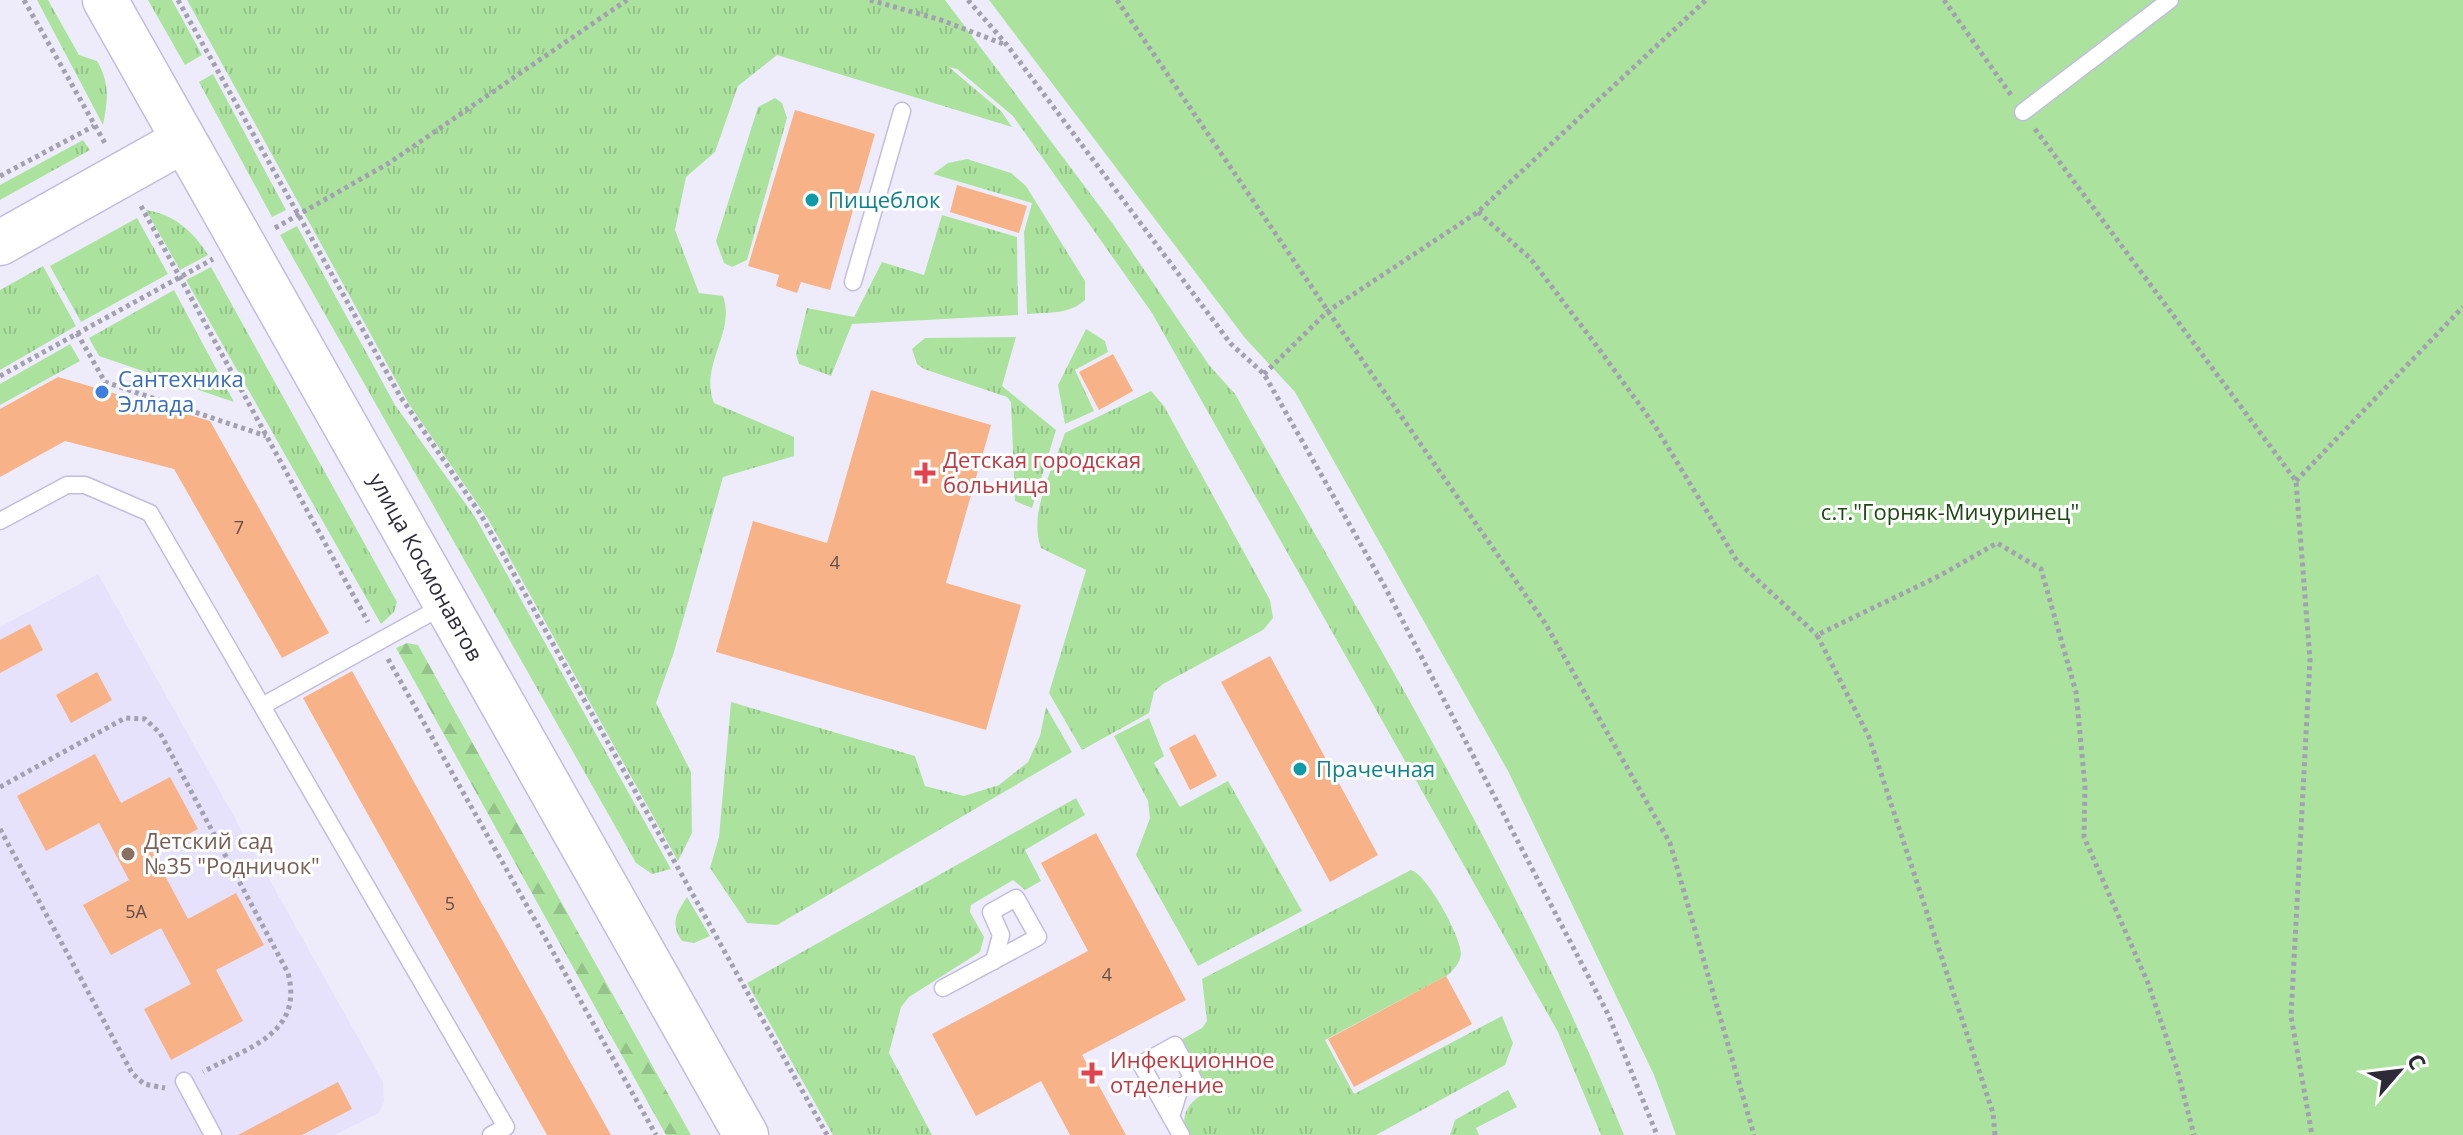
<svg xmlns="http://www.w3.org/2000/svg" width="2463" height="1135" font-family="'Open Sans',sans-serif">
	<defs>
		<pattern id="grass-tufts" width="24" height="20" patternUnits="userSpaceOnUse" patternTransform="scale(2)"><rect width="24" height="20" fill="#abe39e"/><path d="M3 7l-1-3M5 7V3M7 7l1-3M15 17l-1-3M17 17v-4M19 17l1-3" fill="none" stroke="#93c389"/></pattern>
		<pattern id="forest-firs" width="22" height="20" patternUnits="userSpaceOnUse" patternTransform="scale(2)"><rect width="22" height="20" fill="#abe39e"/><path d="M5 1l3.5 6h-7zM16 11l3.5 6h-7z" fill="#93c389"/></pattern>
	</defs>
	<rect width="100%" height="100%" fill="#eeecfb"/>
	<path fill="#e6e2fc" d="M98 574 383 1082 384 1101 379 1113 335 1135H0V627Z"/>
	<path fill="url(#grass-tufts)" d="M37 0H48L79 55 97 61C110 83 108 101 103 125Z
		M148 0H172L202 55 185 65Z
		M187 0H945L1113 224 1209 365 1235 394C1372 636 1518 876 1624 1135H1601L1558 1032 1152 313 1013 116 957 69 949 67 1001 111 1012 127 777 55 738 86 715 152 686 177 675 230 699 293 723 296C736 333 699 365 714 403L794 437V456L723 477 674 652 656 703 691 772 692 833 678 861 488 519 409 404Z
		M213 74 286 210 272 217 199 82Z
		M775 98 782 103 787 118 747 260 732 267 724 263 716 241 758 107Z
		M83 140 90 150 0 200V185Z
		M967 159 1011 173 1026 186 1085 281V300C1069 315 1048 312 1027 314L1024 232 1032 203 933 174 948 163Z
		M146 210C174 214 194 232 208 255L180 270Z
		M942 215 1017 237 1018 315 852 324 831 376 799 364 796 354 807 308 854 317 882 262 924 275Z
		M137 218 168 274 81 322 50 266Z
		M297 226 395 405 475 517 671 869 652 874 636 863 280 235Z
		M43 266 76 326 0 370V290Z
		M211 267 397 602 394 612 381 624 186 280Z
		M174 290 234 402 99 356 89 338Z
		M1086 329 1105 341 1108 352 1075 370 1094 411 1065 424 1058 385Z
		M1016 337 1002 386 1056 430 1032 508 1015 501 1011 402 1007 397 924 369 917 364 912 349 925 338Z
		M70 344 80 361 0 405V384Z
		M1151 391 1164 406 1270 600 1273 618 1263 630 1163 684 1154 692 1149 713 1082 750 1049 693 1086 570 1041 548C1028 513 1053 468 1065 433Z
		M731 702 915 756 925 786 964 796 999 785 1028 762 1040 736 1046 707 1072 752 777 925 747 923 710 868 719 837Z
		M1149 718 1164 756 1154 763 1180 807 1228 781 1302 911 1198 966 1136 855 1150 818 1148 801 1114 736Z
		M1076 798 1085 815 1025 850 1041 881 1025 890 1013 880 971 905 970 912 984 937 980 952 909 997 901 1007 889 1053 932 1135H833L747 983Z
		M1411 870C1426 873 1462 938 1461 954 1460 963 1454 969 1448 975L1325 1040 1354 1094 1502 1016 1513 1043 1505 1065 1376 1135H1186C1180 1112 1189 1101 1210 1090L1181 1040 1202 1028 1207 1021 1202 979Z
		M687 897 710 936 694 943 682 941C670 923 676 914 687 897Z
		M1508 1090 1517 1107 1476 1128 1479 1135H1450L1455 1120Z"/>
	<path fill="url(#forest-firs)" d="M407 643 418 645 691 1135H666L396 648Z"/>
	<path fill="#abe39e" d="M989 0H2463V1135H1676L1654 1075 1508 771 1295 392 1245 338Z"/>
	<path fill="#f8b287" d="M795 110 875 134 830 290 801 282 797 293 776 286 779 275 748 266Z
		M957 185 1027 206 1019 233 950 212Z
		M1113 354 1133 391 1099 410 1079 372Z
		M58 377 210 421 329 633 282 658 174 469 65 441 0 477V409Z
		M871 390 991 425 946 583 1021 605 986 730 716 652 753 521 827 543Z
		M30 624 43 650 0 673V640Z
		M1270 656 1378 855 1330 882 1221 682Z
		M352 671 611 1135H547L323 734 303 698Z
		M97 672 112 700 71 723 56 695Z
		M1195 734 1217 776 1190 790 1169 748Z
		M95 754 121 803 170 777 198 829 153 853 188 919 236 893 264 945 216 970 243 1021 171 1060 144 1009 191 984 161 928 111 955 83 905 129 880 99 823 46 851 17 796Z
		M1096 833 1186 1000 1082 1055 1126 1135H1070L1041 1081 976 1116 932 1034 1088 951 1041 863Z
		M1446 976 1472 1024 1354 1087 1328 1039Z
		M338 1082 352 1109 302 1135H238Z"/>
	<g fill="none" stroke-linecap="round" stroke-linejoin="round">
		<g stroke="#c2bcdf" stroke-width="19">
			<path id="service" d="M2023 112 2170 0
				M853 282 902 111
				M0 521 67 485H85L150 513 506 1127 491 1135
				M262 706 445 605
				M943 988 1038 937 1016 898 991 912 1001 935 994 961
				M184 1081 213 1135
				M1171 1117 1180 1088 1193 1079 1175 1045 1141 1064 1181 1135"/>
		</g>
		<g stroke="#c2bcdf" stroke-width="47">
			<path id="secondary" d="M105 0 746 1135
				M0 243 184 140"/>
		</g>
		<path stroke="#a3a1b0" stroke-width="5" stroke-dasharray="4 4" stroke-linecap="butt" d="M24 0 106 145
			M178 0 400 396 481 515 827 1135
			M870 0 941 20 1006 45
			M968 0 1007 45 1231 344 1264 374 1385 587 1608 1014 1657 1135
			M1117 0 1328 311 1545 623 1670 843 1754 1135
			M1944 0 2011 95
			M2035 129 2296 481 2310 660 2291 1016 2312 1135
			M0 176 94 126
			M141 206 368 622
			M1478 212 1530 258 1596 345 1655 426 1737 561 1817 635
			M275 228 389 163 627 0
			M77 333 105 382 266 436
			M1264 374 1328 311 1478 212 1706 0
			M0 376 213 259
			M2296 481 2463 307
			M388 659 656 1135
			M0 787 125 718 145 719 160 733 288 973C304 1034 248 1047 203 1072
			M0 829 132 1073 144 1084 165 1088
			M1995 1135 1993 1113 1869 737 1817 635 1939 576 1997 543 2041 569 2076 692 2085 786 2084 837 2148 983 2177 1069 2194 1135"/>
		<use href="#service" stroke="#fff" stroke-width="16"/>
		<use href="#secondary" stroke="#fff" stroke-width="44"/>
	</g>
	<g fill="#0f9aa8" stroke="#fff" stroke-width="3">
		<circle cx="812" cy="200" r="8"/>
		<circle cx="1300" cy="769" r="8"/>
	</g>
	<circle fill="#3f7fe0" stroke="#fff" stroke-width="3" cx="102" cy="392" r="8"/>
	<g fill="#e0444e" stroke="#fff" stroke-width="3">
		<path d="M921 461h8v8h8v8h-8v8h-8v-8h-8v-8h8z"/>
		<path d="M1088 1061h8v8h8v8h-8v8h-8v-8h-8v-8h8z"/>
	</g>
	<circle fill="#8d6e63" stroke="#fff" stroke-width="3" cx="128" cy="854" r="8"/>
	<g text-anchor="middle" stroke-width="6" stroke-linejoin="round" paint-order="stroke">
		<g font-size="18" fill="#604d4c">
			<text x="239" y="534">7</text>
			<text x="835" y="569">4</text>
			<text x="450" y="910">5</text>
			<text x="136" y="918">5А</text>
			<text x="1107" y="981">4</text>
		</g>
		<g font-size="22" fill="#0d838f" stroke="#fff" text-anchor="start">
			<text x="828" y="208">Пищеблок</text>
			<text x="1316" y="777">Прачечная</text>
		</g>
		<g font-size="22" fill="#366cbe" stroke="#fff" text-anchor="start">
			<text x="118" y="387">Сантехника<tspan x="118" dy="25">Эллада</tspan></text>
		</g>
		<g font-size="22" fill="#be3a42" stroke="#fff" text-anchor="start">
			<text x="943" y="468">Детская городская<tspan x="943" dy="25">больница</tspan></text>
			<text x="1110" y="1068">Инфекционное<tspan x="1110" dy="25">отделение</tspan></text>
		</g>
		<g font-size="22" fill="#1e4813" stroke="#fff">
			<text x="1950" y="520">с.т."Горняк-Мичуринец"</text>
		</g>
		<g font-size="22" fill="#2d2b38" stroke="#fff">
			<text transform="translate(426 567) rotate(61)" y="8">улица Космонавтов</text>
		</g>
		<g font-size="22" fill="#785e54" stroke="#fff" text-anchor="start">
			<text x="144" y="849">Детский сад<tspan x="144" dy="25">№35 "Родничок"</tspan></text>
		</g>
	</g>
	<g transform="translate(2399 1071) rotate(62)" stroke="#ffffff" stroke-width="6" paint-order="stroke">
	<path d="M0-6L14 30L0 20L-14 30Z" fill="#2d2b38"/>
	<text y="-12" font-size="22" font-weight="bold" text-anchor="middle" fill="#2d2b38">С</text>
	</g>
</svg>
